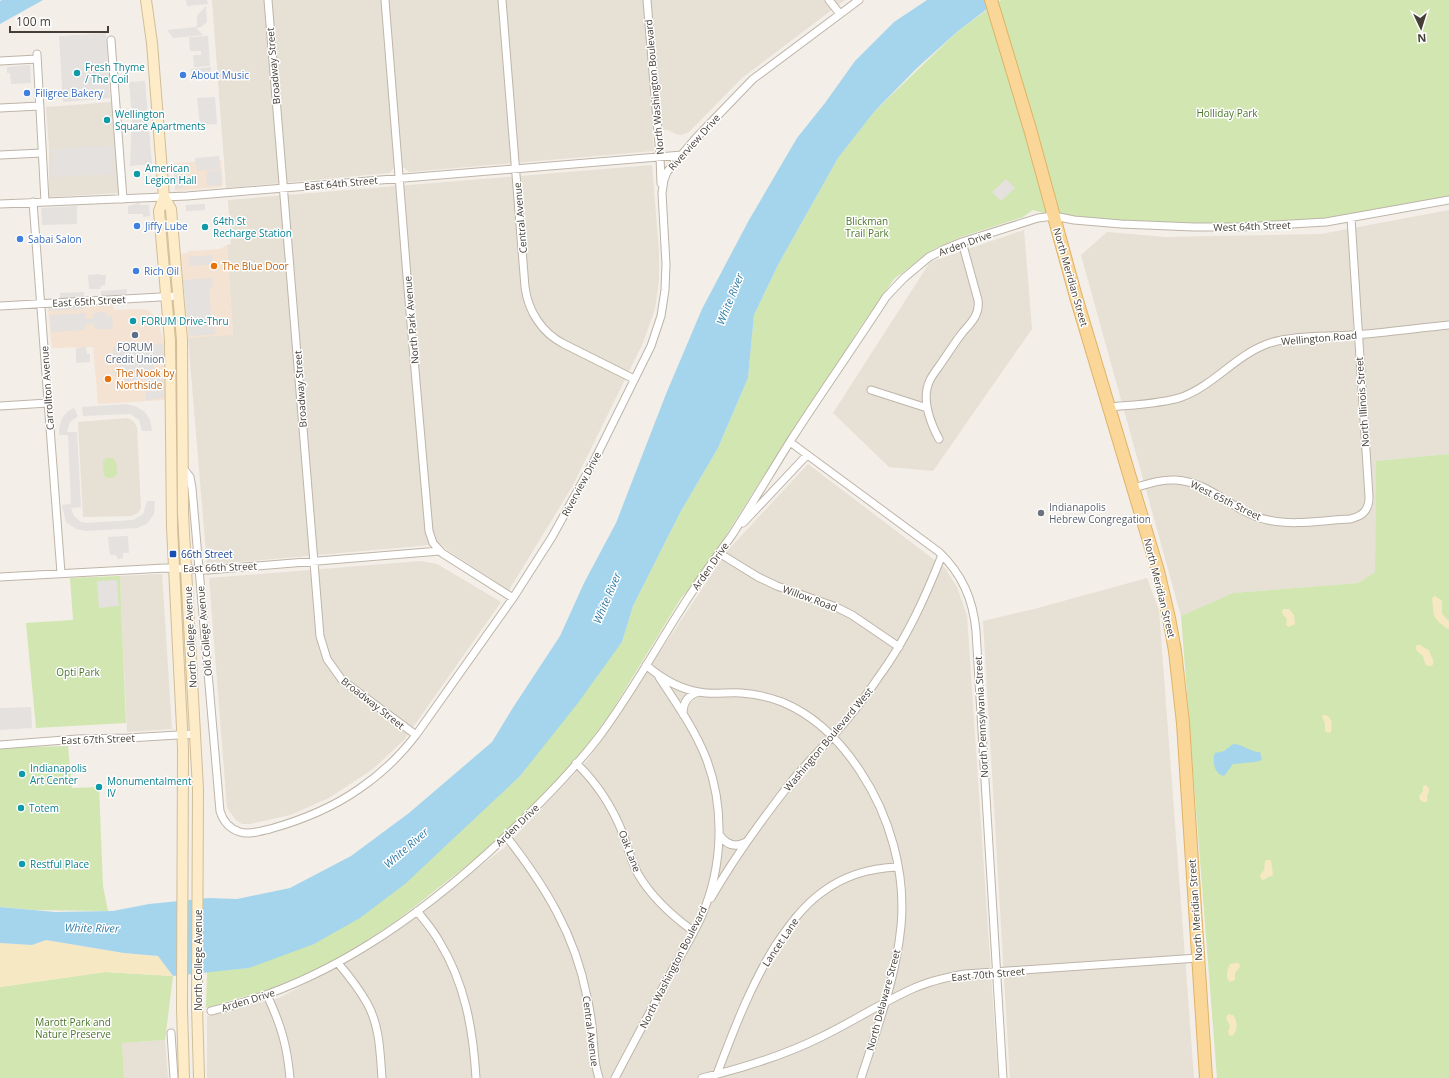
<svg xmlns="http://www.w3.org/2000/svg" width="1449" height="1078" font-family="'Open Sans',sans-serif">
	<rect width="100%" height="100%" fill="#f3eee7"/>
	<path fill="#e6e0d5" d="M212 0H845L742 78 689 132 681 135 676 134 668 130 652 129 654 151 409 172 403 167 394 168 389 173 226 188Z
		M113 102 119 193 49 197V148L46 107Z
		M652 165 659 252V280L655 309 643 343 572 487 509 590 447 550 441 544 207 565 188 338 233 334 227 245 231 244 228 200Z
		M1449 210V454L1376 461 1375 572 1358 583 1233 593 1181 616 1081 255 1107 232 1165 237 1321 234Z
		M1024 230 1032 329 933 471 889 467 833 413 930 262Z
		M127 418 133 421 137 427 141 508 138 513 131 516 83 517 78 422Z
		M808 464 945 568 957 587 967 616 998 1078H207V1016L279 998 373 947 504 848 587 761 728 550Z
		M421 561 437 564 501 602 404 740 373 769 329 798 290 815 250 824H242L236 820 227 808 209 578Z
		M162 574 172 729 127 732 120 576Z
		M1147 578 1159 610 1194 1078H1010L983 621 1038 608Z
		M165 1040 168 1078H124L122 1043Z"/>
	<path fill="#f4e3d2" d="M221 160 223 184 221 187 175 191 174 163Z
		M227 245 233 335 188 338 181 254 188 253 189 251 220 249Z
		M113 305 114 310 138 309 147 310 152 314 157 321 164 342 165 399 163 400 98 404 93 347 52 348 48 310 49 307Z"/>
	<path fill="#d1e6b0" d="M1001 0H1449V200L1351 218 1241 227 1121 224 1054 216 1033 210 1023 217 961 237 932 250 894 279 857 332 837 366 793 430 714 554 691 587 681 598 610 714 582 752 550 789 488 849 396 921 348 953 317 969 273 988 206 1008 207 972 249 968 476 816 520 776 622 642 633 606 681 511 718 448 748 378 754 315 778 265 838 158 874 112 958 31Z
		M1449 454V1078H1217L1181 616 1233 593 1358 583 1375 572 1376 461Z
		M106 458H112L116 461 117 474 113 478H107L104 475 103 462Z
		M120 576 126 723 36 728 26 623 73 620 70 578Z
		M68 746 72 788 99 787 103 886 108 911 34 910 0 907V748Z
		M105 972 173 976 165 1040 122 1043 124 1078H0V987Z"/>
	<path fill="#f6e8c3" d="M1435 596 1442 601V614L1449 621V629C1445 628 1444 626 1441 624 1431 616 1434 610 1432 599L1433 597Z
		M1283 609H1289L1294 615 1295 624 1289 627 1286 625 1287 619 1283 615 1282 611Z
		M1417 645H1421L1424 648 1429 650C1430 654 1432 657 1433 660 1435 667 1429 668 1425 664L1423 656 1418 652 1415 648Z
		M1324 715C1333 716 1332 725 1331 732L1328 733 1325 731V724L1322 716Z
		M1426 785C1431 790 1429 791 1427 796 1427 798 1428 800 1427 802H1423L1420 800 1419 796 1423 791V786Z
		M1266 860H1271L1273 874 1272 876 1268 877 1264 880 1261 879 1260 875 1264 870 1265 861Z
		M46 940 124 953 158 956 173 976 105 972 0 987V943L32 945Z
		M1236 963H1239L1240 967 1235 973V980L1230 982C1225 978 1227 970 1230 964Z
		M1228 1014 1233 1015C1238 1020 1238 1032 1232 1036L1229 1035 1228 1032 1230 1026 1226 1018Z"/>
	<path fill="#e4e1de" d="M186 0H207L208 4 187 6Z
		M206 6 207 22 201 27 196 28 203 35 173 38 167 30 196 27 197 25V16Z
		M106 33 110 98 63 102 59 36Z
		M208 36 210 66 194 67 193 55H201V51H190L189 37Z
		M30 65 31 83 11 84 10 73H7V67Z
		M211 67V78L192 80 191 69Z
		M145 81 152 164 130 166 132 118 129 82Z
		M215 97 217 124 200 125 197 98Z
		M112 145 115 152 112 165 115 174 53 177 49 169 55 157 49 150Z
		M219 156 220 169 197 171 195 158Z
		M221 170 222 185 207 186 206 175H208L207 171Z
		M182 174 183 188 175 189 174 175Z
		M1006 179 1015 188 1001 201 992 192Z
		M139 203 140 205H149L150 216 143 217V214H128V206Z
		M205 204V210L186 211V205Z
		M77 206V224L42 225 41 208Z
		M212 255 213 264 190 266 189 257Z
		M100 274 101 275H106L105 285 101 286 100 289H89L88 275Z
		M212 278 213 287H209L212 326H214L216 334 189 336 183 280Z
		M127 289V294L101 296V291Z
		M84 292V298L60 299V293Z
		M81 305 85 309 50 311 46 307Z
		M105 312 106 316 112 315 113 329H95L94 324 85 325V330L51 332 50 315 86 313V319L93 318V313Z
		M139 344V349L141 350 148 349 149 345 163 344 164 363H154V370L142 371 143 380 125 381V376H115L114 369 119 368V363H114L113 347 125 346 126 351V345Z
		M86 347 87 354H90V362L76 363V348Z
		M158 375 159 376H164V398L146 400 145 376Z
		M125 404 135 406 145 412 150 420 152 431H142L139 420 130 414 83 416 82 407Z
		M74 408 78 416 70 422 67 432H77L81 507 71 508 74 516 81 522 87 523 133 520 143 514 147 501H155L154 514 147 524 137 528 86 531 76 529 66 522 62 505 71 504 68 435H59V429L62 418 68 411Z
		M128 536 129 553H123V558L118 559 116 555H110L108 537Z
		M117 580 119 606 99 608 97 581Z
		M31 707 32 728 0 730V708Z"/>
	<path fill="#a5d5ed" d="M2 0H43L0 24V1Z
		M927 0H999L958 31 917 68 874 112 838 158 778 265 754 315 748 378 718 448 681 511 633 606 622 642 578 703 520 776 405 884 360 918 314 944 249 968 173 976 158 956 124 953 46 940 32 945 0 943V907L55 912 113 911 149 904 209 898 237 899 290 888 351 856 409 813 492 742 514 706 560 636 584 583 616 523 666 394 702 309 749 220 797 138 825 103 855 61 894 22Z
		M1233 744C1243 744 1250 752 1260 752L1262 760 1255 762 1233 764 1224 776C1214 774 1212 761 1215 753L1224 751Z"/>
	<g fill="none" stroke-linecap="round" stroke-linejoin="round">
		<g stroke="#beb5a9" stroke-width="9">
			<path id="street" d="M268 0 320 636 327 659 342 680 416 735
				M385 0 408 289 429 531 433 543 442 553 513 598
				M502 0 525 287C528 311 542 333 564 344L634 379
				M647 0 660 156 661 183
				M829 0 840 14
				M111 40 123 199
				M37 54 45 202
				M0 61 37 59
				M0 108 40 106
				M0 155 42 153
				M33 202 61 573
				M0 204 187 196 682 155
				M0 306 178 296
				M871 390 927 408
				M0 406 48 403
				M1110 407C1131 405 1162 404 1182 397 1214 385 1235 356 1267 344 1292 335 1326 337 1352 335 1384 333 1417 328 1449 325
				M939 439C930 422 921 398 930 380 933 374 938 368 942 362 949 352 955 342 963 332 972 322 980 314 978 300L962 242
				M790 442 939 552C962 574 973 599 976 631L1003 1078
				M183 468 190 477 192 488 220 811C223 821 230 829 240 832 249 835 261 831 270 829 302 820 332 808 359 789 381 774 400 756 416 735L513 598 552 537 595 459 651 346 661 316 665 290 666 264 662 193 664 180 667 172 696 138 753 79 859 0
				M1134 488C1148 484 1161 479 1176 480 1211 482 1234 513 1268 520 1294 526 1324 520 1350 519 1363 516 1369 510 1369 497L1351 218
				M743 523 807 455
				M719 553 758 577 777 586 836 607 852 615 899 647
				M0 577 165 568 208 570 440 551
				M646 665C661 678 679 689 699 692 713 695 727 692 741 693 755 694 769 697 782 702 816 716 841 742 860 771 890 816 906 873 901 926 896 978 877 1029 861 1078
				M683 714C683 703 687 695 699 692
				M0 745 77 739 128 738 195 734
				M576 763C598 784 612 806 623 834 628 848 631 861 638 874 652 898 671 915 693 931
				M719 834C726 845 735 848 746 842
				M506 836C545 886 575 934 587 997 590 1010 592 1023 593 1036 594 1050 594 1064 599 1078
				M711 898C735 856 763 818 792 781 804 766 818 752 831 738 848 719 864 699 878 678 906 640 925 598 942 555
				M417 911C425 921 433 930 439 941 465 983 473 1029 476 1078
				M338 963C349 976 359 989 367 1003 380 1026 380 1053 382 1078
				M267 995C281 1025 287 1045 290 1078
				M211 1011C325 985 420 917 504 838 537 807 570 774 598 738 633 692 661 638 694 589 706 571 719 553 732 535 752 504 771 472 791 440 822 392 855 345 886 297L904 278 929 257 945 249 962 242 1038 218 1054 216 1074 220 1121 224 1194 227H1241L1326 222 1449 200
				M171 1033 174 1078
				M717 1074C734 1029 750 987 775 946 788 927 802 907 821 893 843 876 870 868 898 867
				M615 1078C633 1044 651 1010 669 976 680 956 693 936 702 915 723 866 725 807 706 758 694 728 676 703 659 677
				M702 1078C743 1068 783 1056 821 1037 852 1022 881 1003 912 989 929 981 948 977 965 974L1198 958"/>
		</g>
		<g stroke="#d1be98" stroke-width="12">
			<path id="secondary" d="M146 0 152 43 164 197 171 209 182 340 183 514 198 789 197 1005 199 1078
				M164 197 159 211 170 341 172 527 183 748 182 1008 184 1078"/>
		</g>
		<g stroke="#dfb368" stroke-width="14">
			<path id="primary" d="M991 0 1030 129 1076 297 1158 571 1169 618 1175 651 1183 723 1206 1078"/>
		</g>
		<use href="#street" stroke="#fff" stroke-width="7"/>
		<use href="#secondary" stroke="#fdecc7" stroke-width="10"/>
		<use href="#primary" stroke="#fad798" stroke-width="12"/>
	</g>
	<g fill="#0f9aa8" stroke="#fff" stroke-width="1.5">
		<circle cx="77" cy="73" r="4"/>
		<circle cx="107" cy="120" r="4"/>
		<circle cx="137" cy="174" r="4"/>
		<circle cx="205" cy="227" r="4"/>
		<circle cx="133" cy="321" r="4"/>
		<circle cx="22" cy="774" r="4"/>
		<circle cx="99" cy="787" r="4"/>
		<circle cx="21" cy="808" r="4"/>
		<circle cx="22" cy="864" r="4"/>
	</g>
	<g fill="#3f7fe0" stroke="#fff" stroke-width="1.5">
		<circle cx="183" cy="75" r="4"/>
		<circle cx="27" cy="93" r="4"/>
		<circle cx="137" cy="226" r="4"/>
		<circle cx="20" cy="239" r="4"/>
		<circle cx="136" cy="271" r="4"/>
	</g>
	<g fill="#e8710a" stroke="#fff" stroke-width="1.5">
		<circle cx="214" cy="266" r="4"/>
		<circle cx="108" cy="379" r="4"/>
	</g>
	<circle fill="#5c6f8a" stroke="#fff" stroke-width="1.5" cx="135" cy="335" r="4"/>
	<circle fill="#6b7280" stroke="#fff" stroke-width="1.5" cx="1041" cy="513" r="4"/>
	<rect fill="#1a4fb4" stroke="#fff" stroke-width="1.5" x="169" y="550" width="8" height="8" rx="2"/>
	<g text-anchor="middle" stroke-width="3" stroke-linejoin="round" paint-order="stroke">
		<g font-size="10" fill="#453e36" stroke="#fff">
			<text transform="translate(273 66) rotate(-95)" y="4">Broadway Street</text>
			<text transform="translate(654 87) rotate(-95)" y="4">North Washington Boulevard</text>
			<text transform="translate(694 142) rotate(-48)" y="4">Riverview Drive</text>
			<text transform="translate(341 183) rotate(-5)" y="4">East 64th Street</text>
			<text transform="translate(520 218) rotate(-95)" y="4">Central Avenue</text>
			<text transform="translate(1252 226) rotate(-2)" y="4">West 64th Street</text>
			<text transform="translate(965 243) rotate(-20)" y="4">Arden Drive</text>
			<text transform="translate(1071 277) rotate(74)" y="4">North Meridian Street</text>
			<text transform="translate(89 301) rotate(-3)" y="4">East 65th Street</text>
			<text transform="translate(411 320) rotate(-95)" y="4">North Park Avenue</text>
			<text transform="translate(1319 338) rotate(-5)" y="4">Wellington Road</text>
			<text transform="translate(47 388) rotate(-94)" y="4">Carrollton Avenue</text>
			<text transform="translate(300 389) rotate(-94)" y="4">Broadway Street</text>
			<text transform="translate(1362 402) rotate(-94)" y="4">North Illinois Street</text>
			<text transform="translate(581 484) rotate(-62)" y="4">Riverview Drive</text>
			<text transform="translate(1226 500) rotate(26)" y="4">West 65th Street</text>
			<text transform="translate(710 566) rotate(-55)" y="4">Arden Drive</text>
			<text transform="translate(220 567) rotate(-2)" y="4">East 66th Street</text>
			<text transform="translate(1160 588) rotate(76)" y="4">North Meridian Street</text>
			<text transform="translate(810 598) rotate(20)" y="4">Willow Road</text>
			<text transform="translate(204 631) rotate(-95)" y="4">Old College Avenue</text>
			<text transform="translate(190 637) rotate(-93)" y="4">North College Avenue</text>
			<text transform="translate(373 703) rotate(38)" y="4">Broadway Street</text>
			<text transform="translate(981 717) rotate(-93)" y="4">North Pennsylvania Street</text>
			<text transform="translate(98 739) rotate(-2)" y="4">East 67th Street</text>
			<text transform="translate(828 739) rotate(-50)" y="4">Washington Boulevard West</text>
			<text transform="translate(517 825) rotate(-44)" y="4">Arden Drive</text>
			<text transform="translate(630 851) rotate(69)" y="4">Oak Lane</text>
			<text transform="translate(1195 910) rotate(-94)" y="4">North Meridian Street</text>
			<text transform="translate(780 942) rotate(-56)" y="4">Lancet Lane</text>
			<text transform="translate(198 960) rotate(-90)" y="4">North College Avenue</text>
			<text transform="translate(673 967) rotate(-63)" y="4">North Washington Boulevard</text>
			<text transform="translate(988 974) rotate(-5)" y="4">East 70th Street</text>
			<text transform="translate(248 1000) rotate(-17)" y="4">Arden Drive</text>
			<text transform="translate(883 1000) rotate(-75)" y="4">North Delaware Street</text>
			<text transform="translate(591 1031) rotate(83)" y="4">Central Avenue</text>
		</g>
		<g font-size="10" fill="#0d838f" stroke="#fff" text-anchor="start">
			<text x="85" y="71">Fresh Thyme<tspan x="85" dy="12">/ The Coil</tspan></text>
			<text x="115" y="118">Wellington<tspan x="115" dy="12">Square Apartments</tspan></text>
			<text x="145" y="172">American<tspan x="145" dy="12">Legion Hall</tspan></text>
			<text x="213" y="225">64th St<tspan x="213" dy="12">Recharge Station</tspan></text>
			<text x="141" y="325">FORUM Drive-Thru</text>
			<text x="30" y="772">Indianapolis<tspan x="30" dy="12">Art Center</tspan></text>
			<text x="107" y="785">Monumentalment<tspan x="107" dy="12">IV</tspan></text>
			<text x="29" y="812">Totem</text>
			<text x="30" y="868">Restful Place</text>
		</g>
		<g font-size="10" fill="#366cbe" stroke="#fff" text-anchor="start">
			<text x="191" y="79">About Music</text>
			<text x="35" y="97">Filigree Bakery</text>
			<text x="145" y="230">Jiffy Lube</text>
			<text x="28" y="243">Sabai Salon</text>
			<text x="144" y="275">Rich Oil</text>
		</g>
		<g font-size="10" fill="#4c752b" stroke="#fff">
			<text x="1227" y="117">Holliday Park</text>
			<text x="867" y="225">Blickman<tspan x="867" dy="12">Trail Park</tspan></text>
			<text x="78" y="676">Opti Park</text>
			<text x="73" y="1026">Marott Park and<tspan x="73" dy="12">Nature Preserve</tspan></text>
		</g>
		<g font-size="10" fill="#c56008" stroke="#fff" text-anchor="start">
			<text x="222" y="270">The Blue Door</text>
			<text x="116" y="377">The Nook by<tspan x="116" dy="12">Northside</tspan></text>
		</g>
		<g font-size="10" fill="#4e5e75" stroke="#fff">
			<text x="135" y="351">FORUM<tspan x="135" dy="12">Credit Union</tspan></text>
		</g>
		<g font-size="10" fill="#5b616d" stroke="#fff" text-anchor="start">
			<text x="1049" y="511">Indianapolis<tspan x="1049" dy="12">Hebrew Congregation</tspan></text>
		</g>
		<g font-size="10" fill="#164399" stroke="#fff" text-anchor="start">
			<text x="181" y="558">66th Street</text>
		</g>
		<g font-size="11" font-style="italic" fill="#317ca5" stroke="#fff">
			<text transform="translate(730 299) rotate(-68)" y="4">White River</text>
			<text transform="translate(607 598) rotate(-67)" y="4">White River</text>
			<text transform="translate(406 848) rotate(-41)" y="4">White River</text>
			<text transform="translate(92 928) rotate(1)" y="4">White River</text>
		</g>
	</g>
	<g transform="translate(1421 28) rotate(176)" stroke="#ffffff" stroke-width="3" paint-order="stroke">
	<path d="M0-3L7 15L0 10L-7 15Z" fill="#453e36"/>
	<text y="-6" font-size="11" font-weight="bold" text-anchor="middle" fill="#453e36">N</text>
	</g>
	<path d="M10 26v6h98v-6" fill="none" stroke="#453e36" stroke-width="2"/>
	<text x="16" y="26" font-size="12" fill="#453e36" stroke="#ffffff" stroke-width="3" paint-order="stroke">100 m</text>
</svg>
